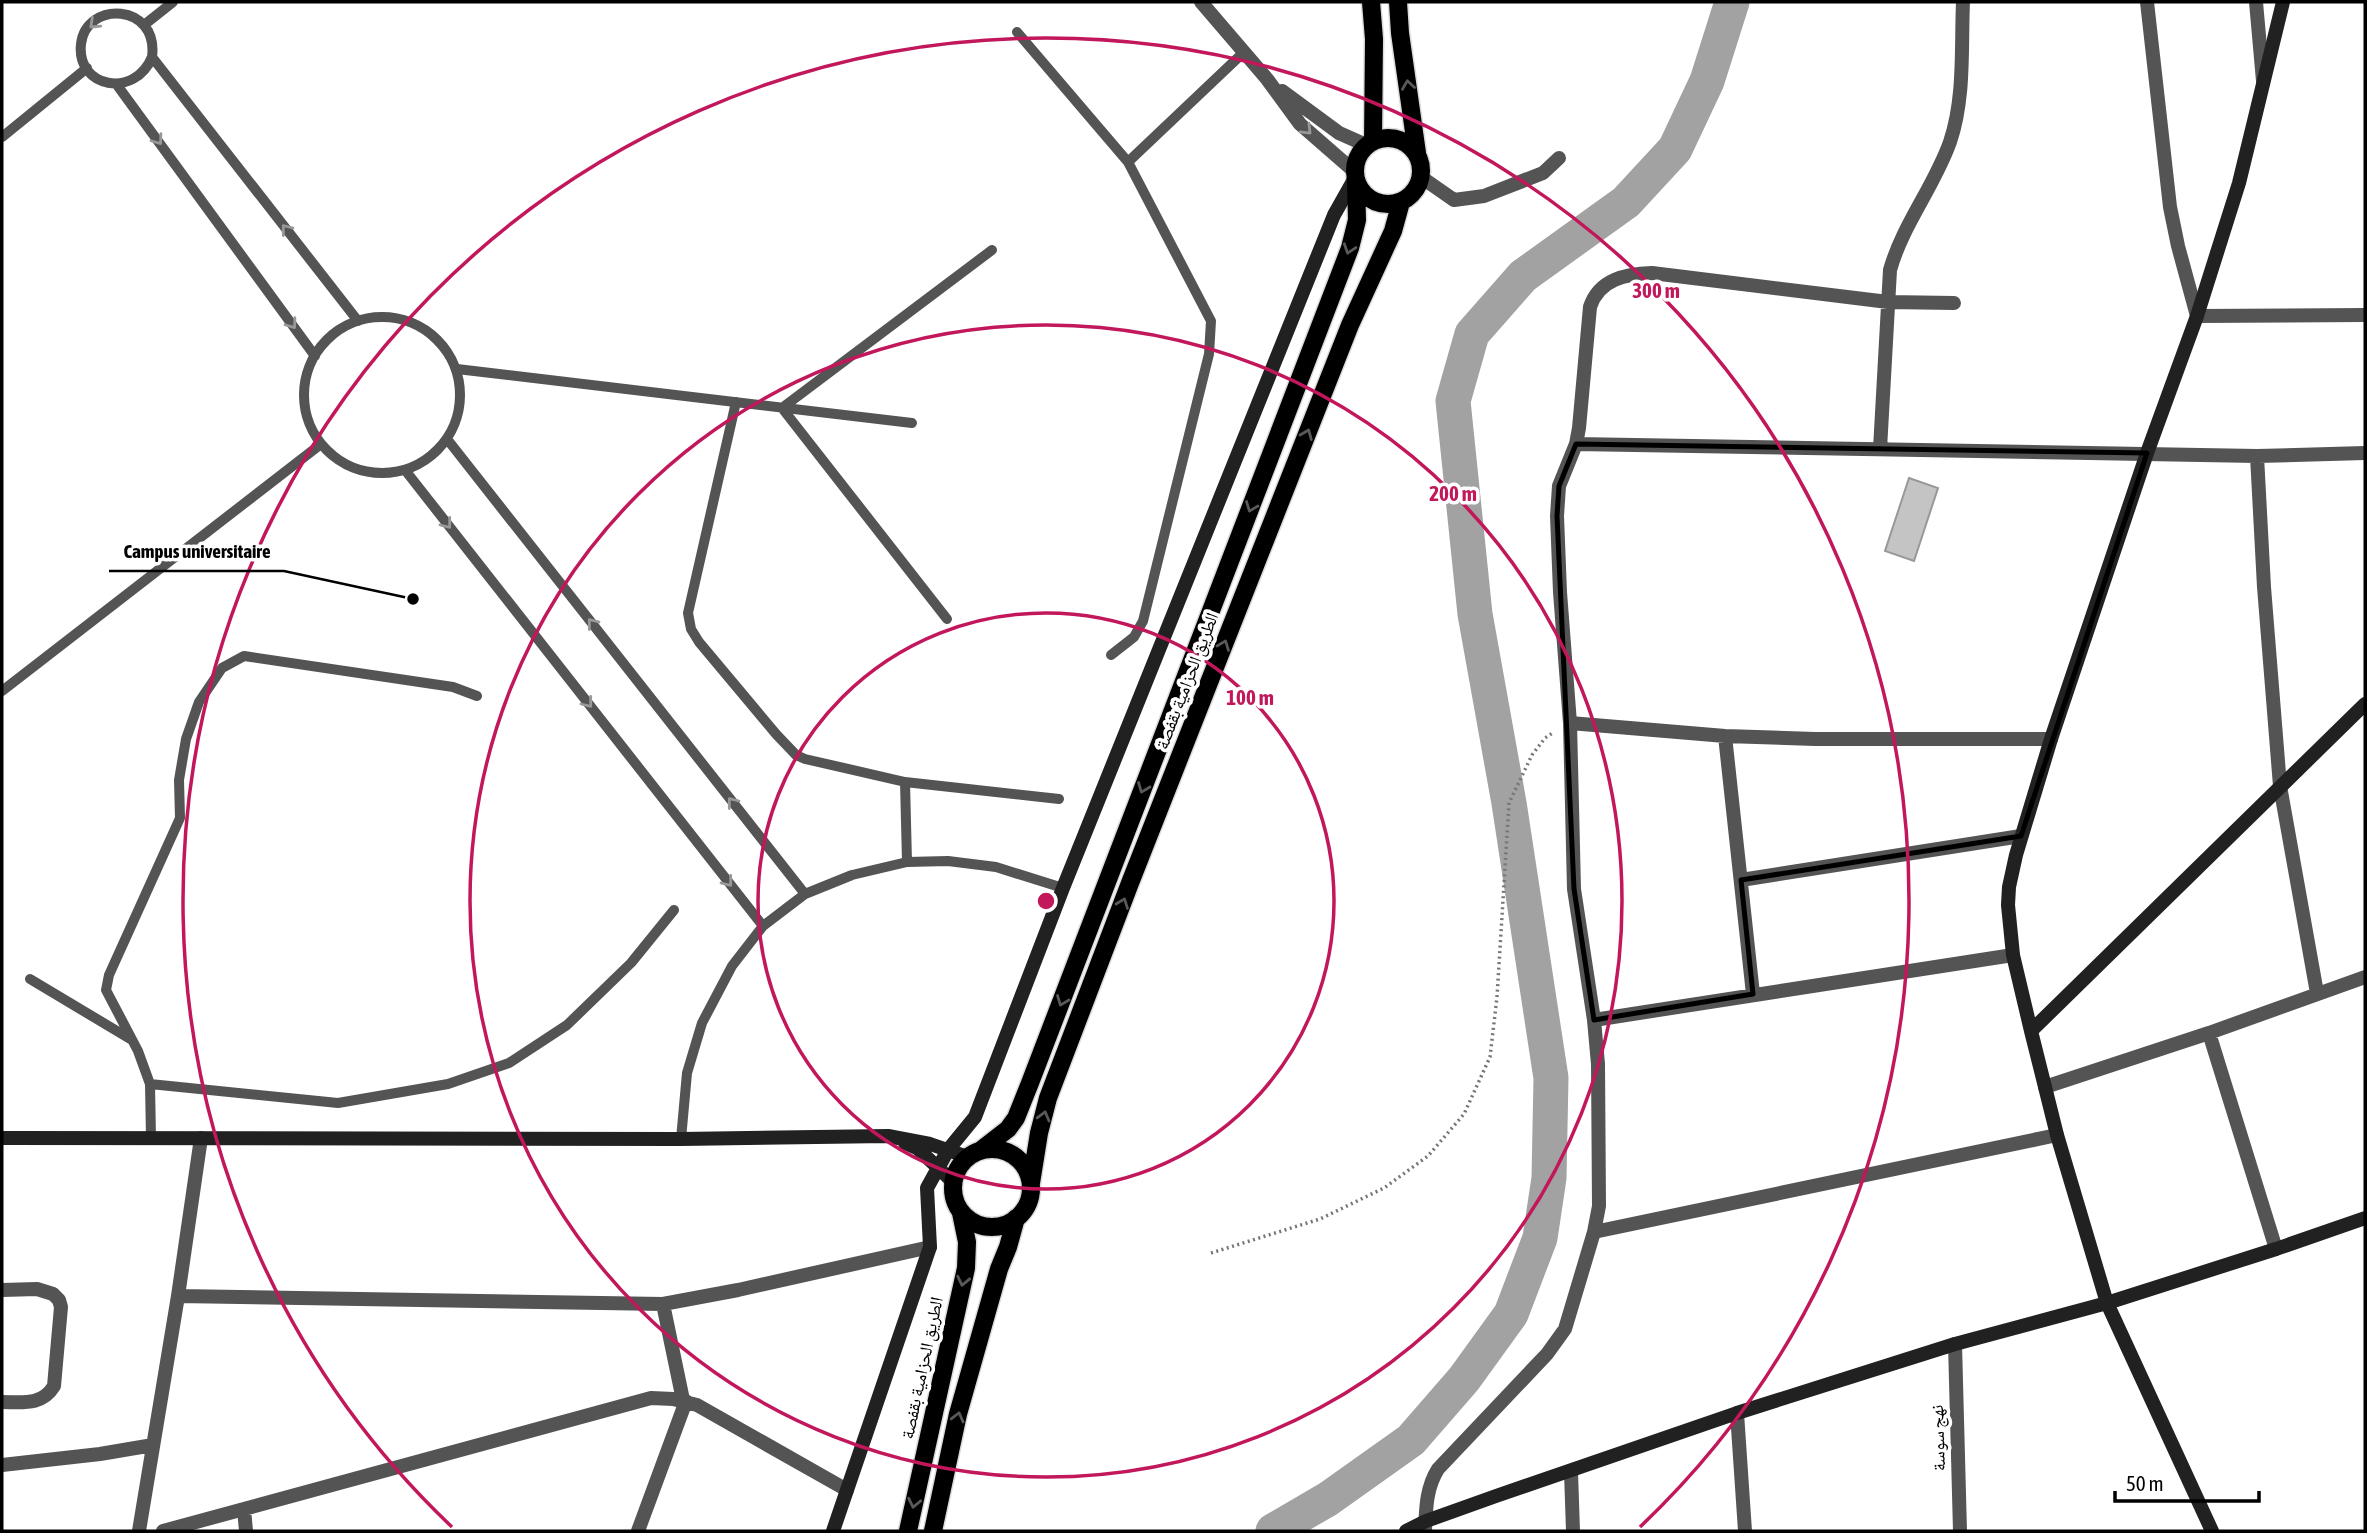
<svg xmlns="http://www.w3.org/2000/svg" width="2367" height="1533" font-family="'Asap Condensed','Noto Naskh Arabic',sans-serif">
	<rect width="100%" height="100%" fill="#fff"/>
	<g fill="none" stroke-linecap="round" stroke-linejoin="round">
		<path stroke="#a2a2a2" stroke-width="35" d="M1273 1531 1328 1499 1411 1440 1464 1379 1511 1314 1540 1238 1549 1178 1551 1078 1509 803 1475 614 1453 401 1472 334 1523 276 1626 202 1675 149 1707 81 1732 2"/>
	</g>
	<path fill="#c4c4c4" stroke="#989898" stroke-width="2" d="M1909 478 1938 488 1914 561 1885 551Z"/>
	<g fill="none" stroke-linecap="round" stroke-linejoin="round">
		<g stroke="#dbdbdb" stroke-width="21">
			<path id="primary" d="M1371 2 1374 39 1373 141
				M1398 2 1400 33 1417 153
				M1355 171a33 33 0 1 1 66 0a33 33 0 1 1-66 0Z
				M953 1188a39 39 0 1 1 78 0a39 39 0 1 1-78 0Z
				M981 1150 1008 1129 1016 1118 1030 1083 1350 248 1357 220 1356 182
				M1031 1183 1039 1133 1048 1098 1130 883 1350 325 1393 231 1401 202
				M908 1531 966 1268 967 1242 961 1213
				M933 1531 958 1414 999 1269 1008 1247 1016 1218"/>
		</g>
		<path stroke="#767676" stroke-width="3.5" stroke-dasharray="2 3.5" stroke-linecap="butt" d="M1211 1253 1320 1219 1384 1188 1428 1156 1464 1114 1490 1057 1497 997 1509 803 1532 755 1545 738 1554 732"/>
		<path stroke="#545454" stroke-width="10" d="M144 25 173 2
			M1017 32 1128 162 1211 321 1209 354 1143 621 1134 637 1111 655
			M152 57C135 99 76 88 81 44 86 0 159 3 152 57L358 321
			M117 85 315 356
			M2 137 87 68
			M1128 162 1244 52
			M304 395a78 78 0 1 1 156 0a78 78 0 1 1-156 0Z
			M457 369 912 423
			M736 402 688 613 691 629 699 642 776 734 796 755 805 759 905 782 1059 799
			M447 439 805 894
			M405 470 763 926
			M947 619 782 408 992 250
			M2 691 321 444
			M905 782 907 862
			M30 979 132 1040
			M150 1084 338 1103 448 1084 509 1063 567 1025 631 963 674 910
			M151 1138 150 1084 138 1051 106 990 109 975 180 818 179 780 186 739 199 702 222 668 244 656 453 687 477 696
			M681 1139 687 1073 702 1023 732 966 763 926 805 894 852 875 907 862 948 861 996 867 1063 888"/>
		<path stroke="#545454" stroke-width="14" d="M1201 2 1267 79 1300 124 1355 172
			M2147 2 2170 207 2178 246 2197 316 2365 315
			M2256 2 2263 81
			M1282 91 1339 133 1366 145
			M1421 177 1454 200 1484 196 1543 173 1559 158
			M1576 444 2257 456 2365 453
			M1880 449 1890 270C1903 224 1934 187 1950 142 1965 98 1961 47 1963 2
			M2257 456 2264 587 2280 786 2317 993
			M1570 723 1725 736 1815 739H2051
			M1725 736 1753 994
			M1741 880 2021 836
			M1594 1020 2013 955
			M2209 1033 2276 1249
			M2045 1087 2209 1033 2365 977
			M1594 1232 2057 1135
			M2 1290 37 1289 53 1294 59 1300 61 1307 54 1386C42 1406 22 1402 2 1402
			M178 1296 663 1304 738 1290 930 1247
			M663 1304 683 1400
			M1955 1344 1960 1531
			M1737 1413 1745 1531
			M2 1465 100 1454 153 1445
			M1571 1472 1573 1531
			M244 1509 246 1531
			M139 1531 178 1296 201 1138
			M163 1531 651 1398 673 1399 697 1405 847 1490
			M638 1531 686 1401
			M1425 1531C1426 1509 1426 1488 1438 1469L1547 1354 1565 1329 1594 1232 1599 1206 1598 1064 1594 1020 1574 889 1570 723 1560 592 1557 516 1559 486 1576 444 1579 428 1590 307C1599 279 1626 274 1652 273L1888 302 1954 303"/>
		<path stroke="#212121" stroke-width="14" d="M2031 1031 2365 704
			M2 1138 681 1139 888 1136 930 1144 968 1157
			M905 1143 917 1148 953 1182
			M833 1531 930 1247 927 1188 948 1150 975 1117 1063 888 1334 215 1356 176
			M1406 1531 1426 1521 1496 1496 1737 1413 1955 1344 2107 1303 2276 1249 2365 1218
			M2212 1531 2107 1303 2057 1135 2031 1031 2013 955 2008 905 2009 887 2016 855 2051 739 2147 453 2197 316 2239 183 2283 2"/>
		<use href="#primary" stroke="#000" stroke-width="18"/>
	</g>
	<defs><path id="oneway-chevron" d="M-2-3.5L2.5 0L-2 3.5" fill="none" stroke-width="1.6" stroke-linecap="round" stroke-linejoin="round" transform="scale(1.75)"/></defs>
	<g stroke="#989898">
		<use href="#oneway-chevron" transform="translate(94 24) rotate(137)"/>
		<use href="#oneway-chevron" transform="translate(1307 130) rotate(45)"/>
		<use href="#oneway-chevron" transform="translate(158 140) rotate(54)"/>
		<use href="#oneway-chevron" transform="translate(286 229) rotate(-128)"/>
		<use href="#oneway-chevron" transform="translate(292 324) rotate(54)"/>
		<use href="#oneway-chevron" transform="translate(447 524) rotate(52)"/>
		<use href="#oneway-chevron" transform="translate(592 623) rotate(-128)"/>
		<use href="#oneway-chevron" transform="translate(588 703) rotate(52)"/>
		<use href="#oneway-chevron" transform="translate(732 802) rotate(-128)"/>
		<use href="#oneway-chevron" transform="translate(728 882) rotate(52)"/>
	</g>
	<g stroke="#595959">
		<use href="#oneway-chevron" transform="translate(1408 85) rotate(-98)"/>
		<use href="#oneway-chevron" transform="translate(1349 249) rotate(108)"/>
		<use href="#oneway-chevron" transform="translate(1307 434) rotate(-68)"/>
		<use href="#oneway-chevron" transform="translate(1251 507) rotate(111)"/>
		<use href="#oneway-chevron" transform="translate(1224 645) rotate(-69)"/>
		<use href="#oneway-chevron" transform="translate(1143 788) rotate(111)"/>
		<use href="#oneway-chevron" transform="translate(1123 903) rotate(-69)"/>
		<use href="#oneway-chevron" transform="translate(1062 1001) rotate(111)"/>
		<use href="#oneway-chevron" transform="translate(1044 1116) rotate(-75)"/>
		<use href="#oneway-chevron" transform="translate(963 1281) rotate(102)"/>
		<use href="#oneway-chevron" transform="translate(958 1417) rotate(-76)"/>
		<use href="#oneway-chevron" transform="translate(914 1503) rotate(102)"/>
	</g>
	<path fill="none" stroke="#000" stroke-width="5" stroke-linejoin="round" d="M1576 444 2147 453 2021 836 1741 880 1753 994 1594 1020 1574 889 1557 516 1559 486Z"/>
	<g fill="none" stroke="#c2185b" stroke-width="3.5">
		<circle cx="1046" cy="901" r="288"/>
		<circle cx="1046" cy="901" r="576"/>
		<path d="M452 1527A863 863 0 1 1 1640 1527"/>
	</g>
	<g text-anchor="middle" stroke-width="7" stroke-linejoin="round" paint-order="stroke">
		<g font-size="18" fill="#000" stroke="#fff">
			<text transform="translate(1187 681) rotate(-69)" y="6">الطريق الحزامية بقفصة</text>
			<text transform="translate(922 1368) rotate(-78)" y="6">الطريق الحزامية بقفصة</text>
			<text transform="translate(1938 1438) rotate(-92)" y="6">نهج سوسة</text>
		</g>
	</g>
	<circle cx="1046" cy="901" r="10" fill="#c2185b" stroke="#fff" stroke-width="3.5"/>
	<g font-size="21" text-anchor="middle" font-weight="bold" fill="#c2185b" stroke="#fff" stroke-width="7" stroke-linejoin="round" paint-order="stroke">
		<text x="1656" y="298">300 m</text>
		<text x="1453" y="501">200 m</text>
		<text x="1250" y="705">100 m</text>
	</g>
	<path fill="none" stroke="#000" stroke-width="2.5" d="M413 599L284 571H109"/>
	<circle fill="#000" stroke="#fff" stroke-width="2.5" cx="413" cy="599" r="7"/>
	<g font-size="19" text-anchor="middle" font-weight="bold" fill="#000" stroke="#fff" stroke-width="7" stroke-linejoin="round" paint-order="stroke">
		<text x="197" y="558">Campus universitaire</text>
	</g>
	<rect width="2367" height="1533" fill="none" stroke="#000000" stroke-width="7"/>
	<path d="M2115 1491v10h144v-10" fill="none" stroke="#000000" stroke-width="3.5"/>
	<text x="2126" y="1491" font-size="21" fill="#000000" stroke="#ffffff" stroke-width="5" paint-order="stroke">50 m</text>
</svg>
